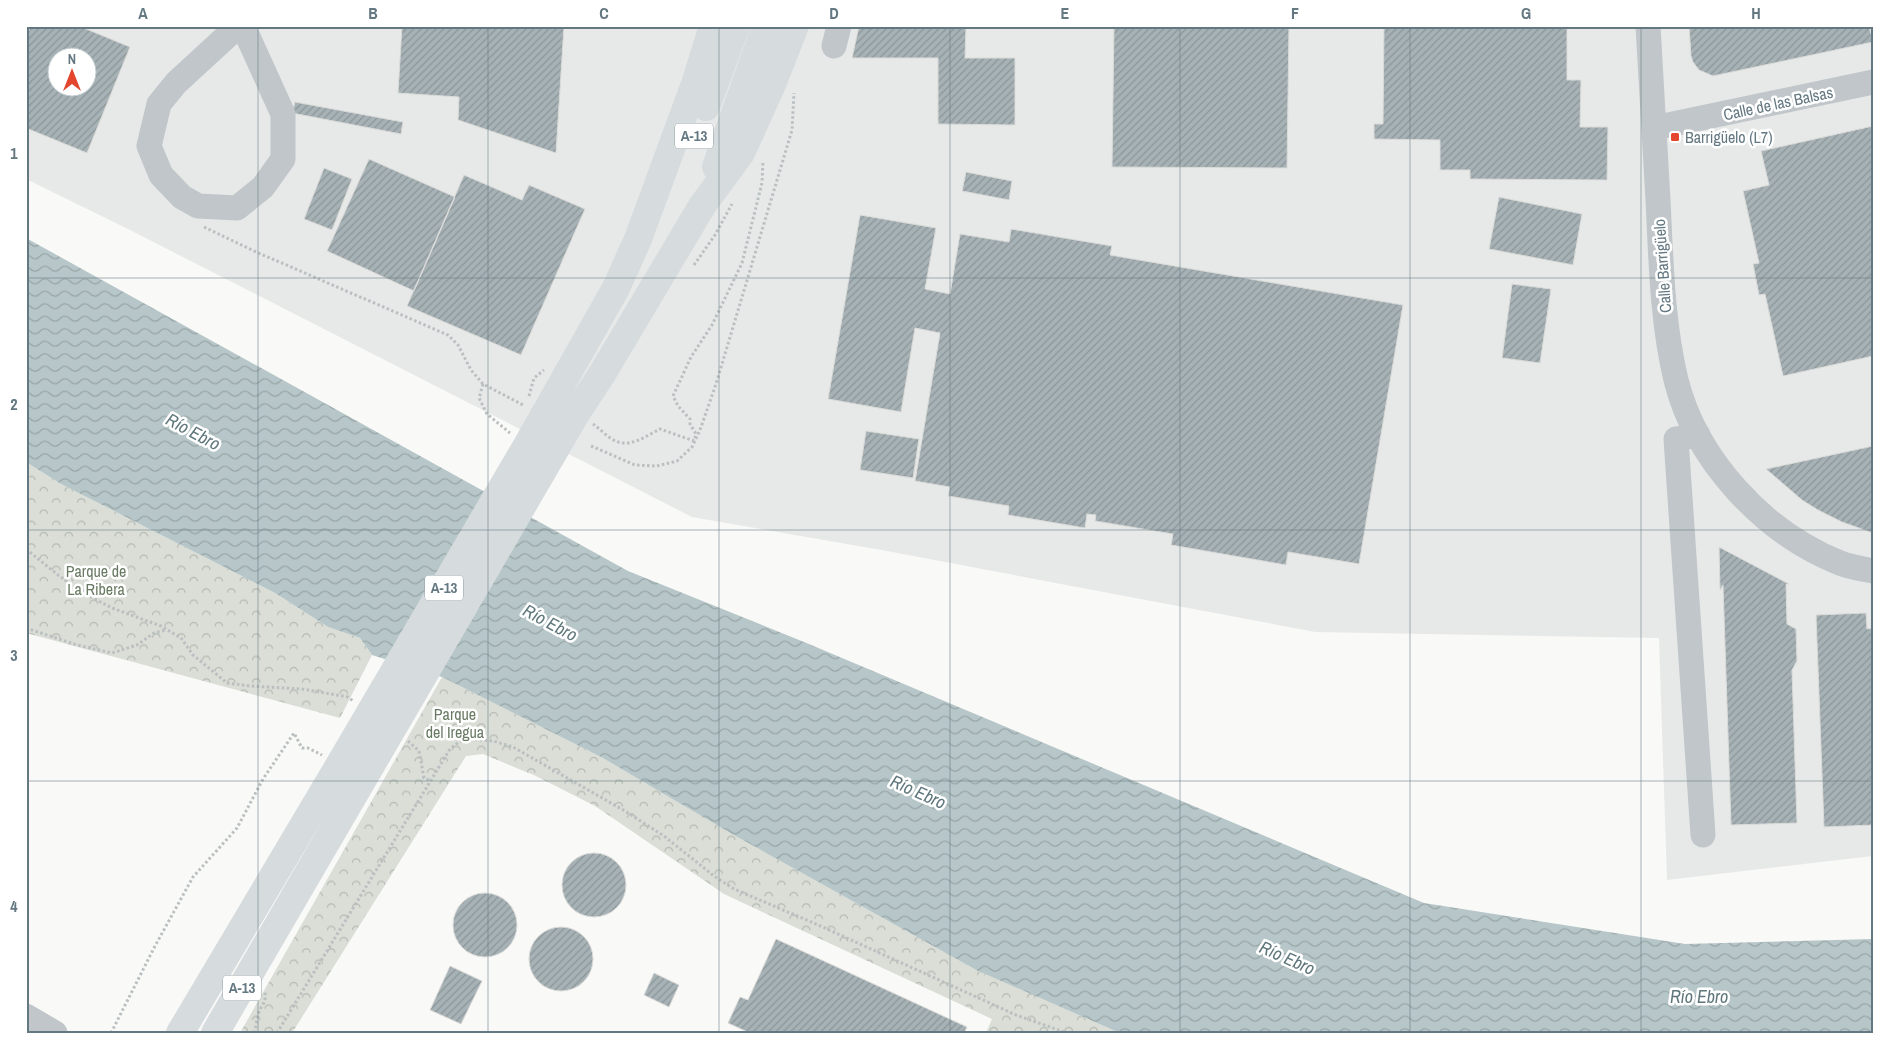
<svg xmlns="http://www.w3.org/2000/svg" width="1899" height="1059" font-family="'Archivo Narrow',sans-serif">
	<defs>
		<pattern id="forest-crowns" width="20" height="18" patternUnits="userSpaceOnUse" patternTransform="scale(1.25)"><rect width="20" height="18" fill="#daded6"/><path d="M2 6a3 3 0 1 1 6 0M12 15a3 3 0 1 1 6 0" fill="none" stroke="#b4b9b3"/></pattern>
		<pattern id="water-waves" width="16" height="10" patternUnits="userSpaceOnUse" patternTransform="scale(1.25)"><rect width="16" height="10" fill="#b7c6c8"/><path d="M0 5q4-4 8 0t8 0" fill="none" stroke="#98a6a8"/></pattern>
		<pattern id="building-hatch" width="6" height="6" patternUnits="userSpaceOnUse" patternTransform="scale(1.25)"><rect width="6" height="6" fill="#a7b2b6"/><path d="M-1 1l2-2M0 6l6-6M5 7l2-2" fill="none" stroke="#8c9699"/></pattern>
	</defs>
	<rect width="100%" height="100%" fill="#f9f9f7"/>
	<path fill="#e7e9e8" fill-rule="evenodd" d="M26 26H1873V856L1667 880 1659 638 1315 632 887 551 692 517 130 230 26 179ZM58 58H88V88H58Z"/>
	<path fill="url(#forest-crowns)" d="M26 462 61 484 275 593 328 627 360 638 372 655 340 718 26 633Z
		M442 677 601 757 732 834 978 971 1120 1033H986L992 1019 724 894 595 806 536 776 483 754 466 756 292 1033H240Z"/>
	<path fill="url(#water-waves)" d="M26 238 628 571 804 642 1424 903 1685 944 1873 939V1033H1120L978 971 732 834 601 757 442 677 372 655 360 638 328 627 275 593 61 484 26 462Z"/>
	<path fill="url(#building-hatch)" stroke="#dbdbd9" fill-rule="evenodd" d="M31 26H79L130 47 87 153 26 128V37ZM58 58H88V88H58Z
		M402 26H564L556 153 458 120 459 97 398 93Z
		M859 26H966L965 58H1015V125L938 124V58H852Z
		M1114 26H1289L1287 168 1112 167Z
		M1384 26H1567V80H1581L1580 127H1608L1607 180 1470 179V170H1440V140L1374 139V124H1383Z
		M1689 26H1869L1873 42 1713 76 1699 70 1693 62 1691 56Z
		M295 102 403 122 401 134 292 113Z
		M1873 126V356L1783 376 1765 294 1759 295 1753 264 1759 263 1743 191 1769 185 1761 151Z
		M369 159 455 197 414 291 327 251Z
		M324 168 352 179 332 230 304 219Z
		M966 172 1012 181 1009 200 962 191Z
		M464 175 522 200 529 185 585 209 521 355 407 306Z
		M1499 197 1582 214 1573 265 1489 249Z
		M860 215 936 228 925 289 950 294 960 234 1009 242 1011 229 1112 246 1110 255 1403 305 1359 564 1288 552 1286 565 1171 545 1173 534 1095 521 1096 515 1087 514 1085 528 1008 515 1009 506 948 496 950 487 915 481 940 333 915 328 901 412 828 399Z
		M1512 284 1551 289 1540 363 1502 358Z
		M866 431 919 439 913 478 860 470Z
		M1873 446V533L1842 522 1818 510 1802 500 1766 469Z
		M1719 547 1789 584H1786L1787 624 1796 629 1797 661 1792 670 1797 823 1731 825 1723 585 1720 590Z
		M1866 613 1867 629 1873 628V825L1824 827 1816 615Z
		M562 885a32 32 0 1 1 64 0a32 32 0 1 1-64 0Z
		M453 925a32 32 0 1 1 64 0a32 32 0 1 1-64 0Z
		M529 959a32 32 0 1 1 64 0a32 32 0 1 1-64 0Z
		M776 939 967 1027 964 1033H750L728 1023 740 997 748 1000Z
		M450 966 482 981 461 1024 430 1010Z
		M654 973 679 985 669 1007 644 995Z"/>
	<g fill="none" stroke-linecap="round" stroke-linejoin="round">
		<path stroke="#babfc1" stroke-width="3" stroke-dasharray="2.5 2.5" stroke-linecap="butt" d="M204 227 254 251 448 335 458 345 471 370 483 384 525 406
			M694 265 715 235 732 204
			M483 384 479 398 487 414 510 433
			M529 396 534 378 544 370
			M593 424C599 428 605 435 612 439 628 450 646 436 660 429L694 441 696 434 690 424V419L678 406 673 396 691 357 712 325 742 263 762 183 763 161
			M591 446 635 465 657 466 677 461 692 447 700 430 716 384 792 130 794 93
			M26 549 58 575 87 595 112 608 161 626 181 638 193 655 227 683 250 686 302 689 348 697 353 701
			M26 628 77 645 112 653 137 645 154 633 166 630
			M408 741 419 751 424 778 431 781
			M111 1033 155 946 193 877 237 828 263 779 294 733 302 748H308L322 755
			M254 1033C257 1025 256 1018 259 1012 263 1002 266 1004 265 992
			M277 1033 450 749 459 742 468 739 493 741 513 747 625 811 664 836 714 876 734 889 816 924 1016 1015 1067 1033"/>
		<path stroke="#c0c6c9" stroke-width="25" d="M238 26 176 83 159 104 149 146 161 175 182 197 198 206 237 208 263 187 283 159V114L243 26
			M1648 26C1651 84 1655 142 1658 200 1661 260 1662 322 1676 380 1696 460 1764 533 1840 563 1850 567 1862 569 1873 571
			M834 46 839 26
			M1654 128 1873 82
			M1698 435 1676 439 1703 835
			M26 1016 55 1033"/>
		<path stroke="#d6dbde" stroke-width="28" d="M706 107 736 26
			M716 167 766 26
			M180 1033 344 757 526 447 616 288 638 239 696 81 713 26
			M215 1033 577 412 602 374 702 206 741 153 773 82 795 26"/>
	</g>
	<path fill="none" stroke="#647882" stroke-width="1" stroke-opacity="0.55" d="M258 26V1033M488 26V1033M719 26V1033M950 26V1033M1180 26V1033M1410 26V1033M1641 26V1033M26 278H1873M26 530H1873M26 781H1873"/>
	<rect fill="#e3452d" stroke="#fff" stroke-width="2" x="1670" y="132" width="10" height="10" rx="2.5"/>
	<g text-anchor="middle" stroke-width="5" stroke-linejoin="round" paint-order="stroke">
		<g fill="#fff" stroke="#92a0a8" stroke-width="1">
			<rect x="675" y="123.5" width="38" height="25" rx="4"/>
			<rect x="425" y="575.5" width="38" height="25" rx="4"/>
			<rect x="223" y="975.5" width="38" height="25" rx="4"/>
		</g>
		<g font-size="15" font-weight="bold" fill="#647882">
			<text x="694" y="141">A-13</text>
			<text x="444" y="593">A-13</text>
			<text x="242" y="993">A-13</text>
		</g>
		<g font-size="16" fill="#647882" stroke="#fff">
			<text transform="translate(1778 103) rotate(-12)" y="6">Calle de las Balsas</text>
			<text transform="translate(1662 266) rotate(-94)" y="6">Calle Barrigüelo</text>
		</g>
		<g font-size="16" fill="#647882" stroke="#fff" text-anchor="start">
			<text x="1685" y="143">Barrigüelo (L7)</text>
		</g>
		<g font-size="16" fill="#697a63" stroke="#fff">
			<text x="96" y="577">Parque de<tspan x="96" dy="18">La Ribera</tspan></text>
			<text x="455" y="720">Parque<tspan x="455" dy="18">del Iregua</tspan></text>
		</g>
		<g font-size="18" font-style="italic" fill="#5f777c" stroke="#fff">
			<text transform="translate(193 432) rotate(28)" y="6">Río Ebro</text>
			<text transform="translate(550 623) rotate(28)" y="6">Río Ebro</text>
			<text transform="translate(918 792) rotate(24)" y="6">Río Ebro</text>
			<text transform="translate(1287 958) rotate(24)" y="6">Río Ebro</text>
			<text x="1699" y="1003">Río Ebro</text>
		</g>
	</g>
	<rect width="1899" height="1059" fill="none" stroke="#ffffff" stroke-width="55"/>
	<g transform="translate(72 72)"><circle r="24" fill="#ffffff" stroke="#c1c9cd"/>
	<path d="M0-4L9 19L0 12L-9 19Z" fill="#e3452d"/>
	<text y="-8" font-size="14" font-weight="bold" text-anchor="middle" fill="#647882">N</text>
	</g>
	<rect x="28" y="28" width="1844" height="1004" fill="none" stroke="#647882" stroke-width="2"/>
	<g font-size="16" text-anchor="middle" font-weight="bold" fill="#647882">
		<text x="143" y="19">A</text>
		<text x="373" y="19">B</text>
		<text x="604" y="19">C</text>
		<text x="834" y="19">D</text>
		<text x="1065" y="19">E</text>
		<text x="1295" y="19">F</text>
		<text x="1526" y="19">G</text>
		<text x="1756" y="19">H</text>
		<text x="14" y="159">1</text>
		<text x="14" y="410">2</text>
		<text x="14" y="661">3</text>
		<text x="14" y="912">4</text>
	</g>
</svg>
